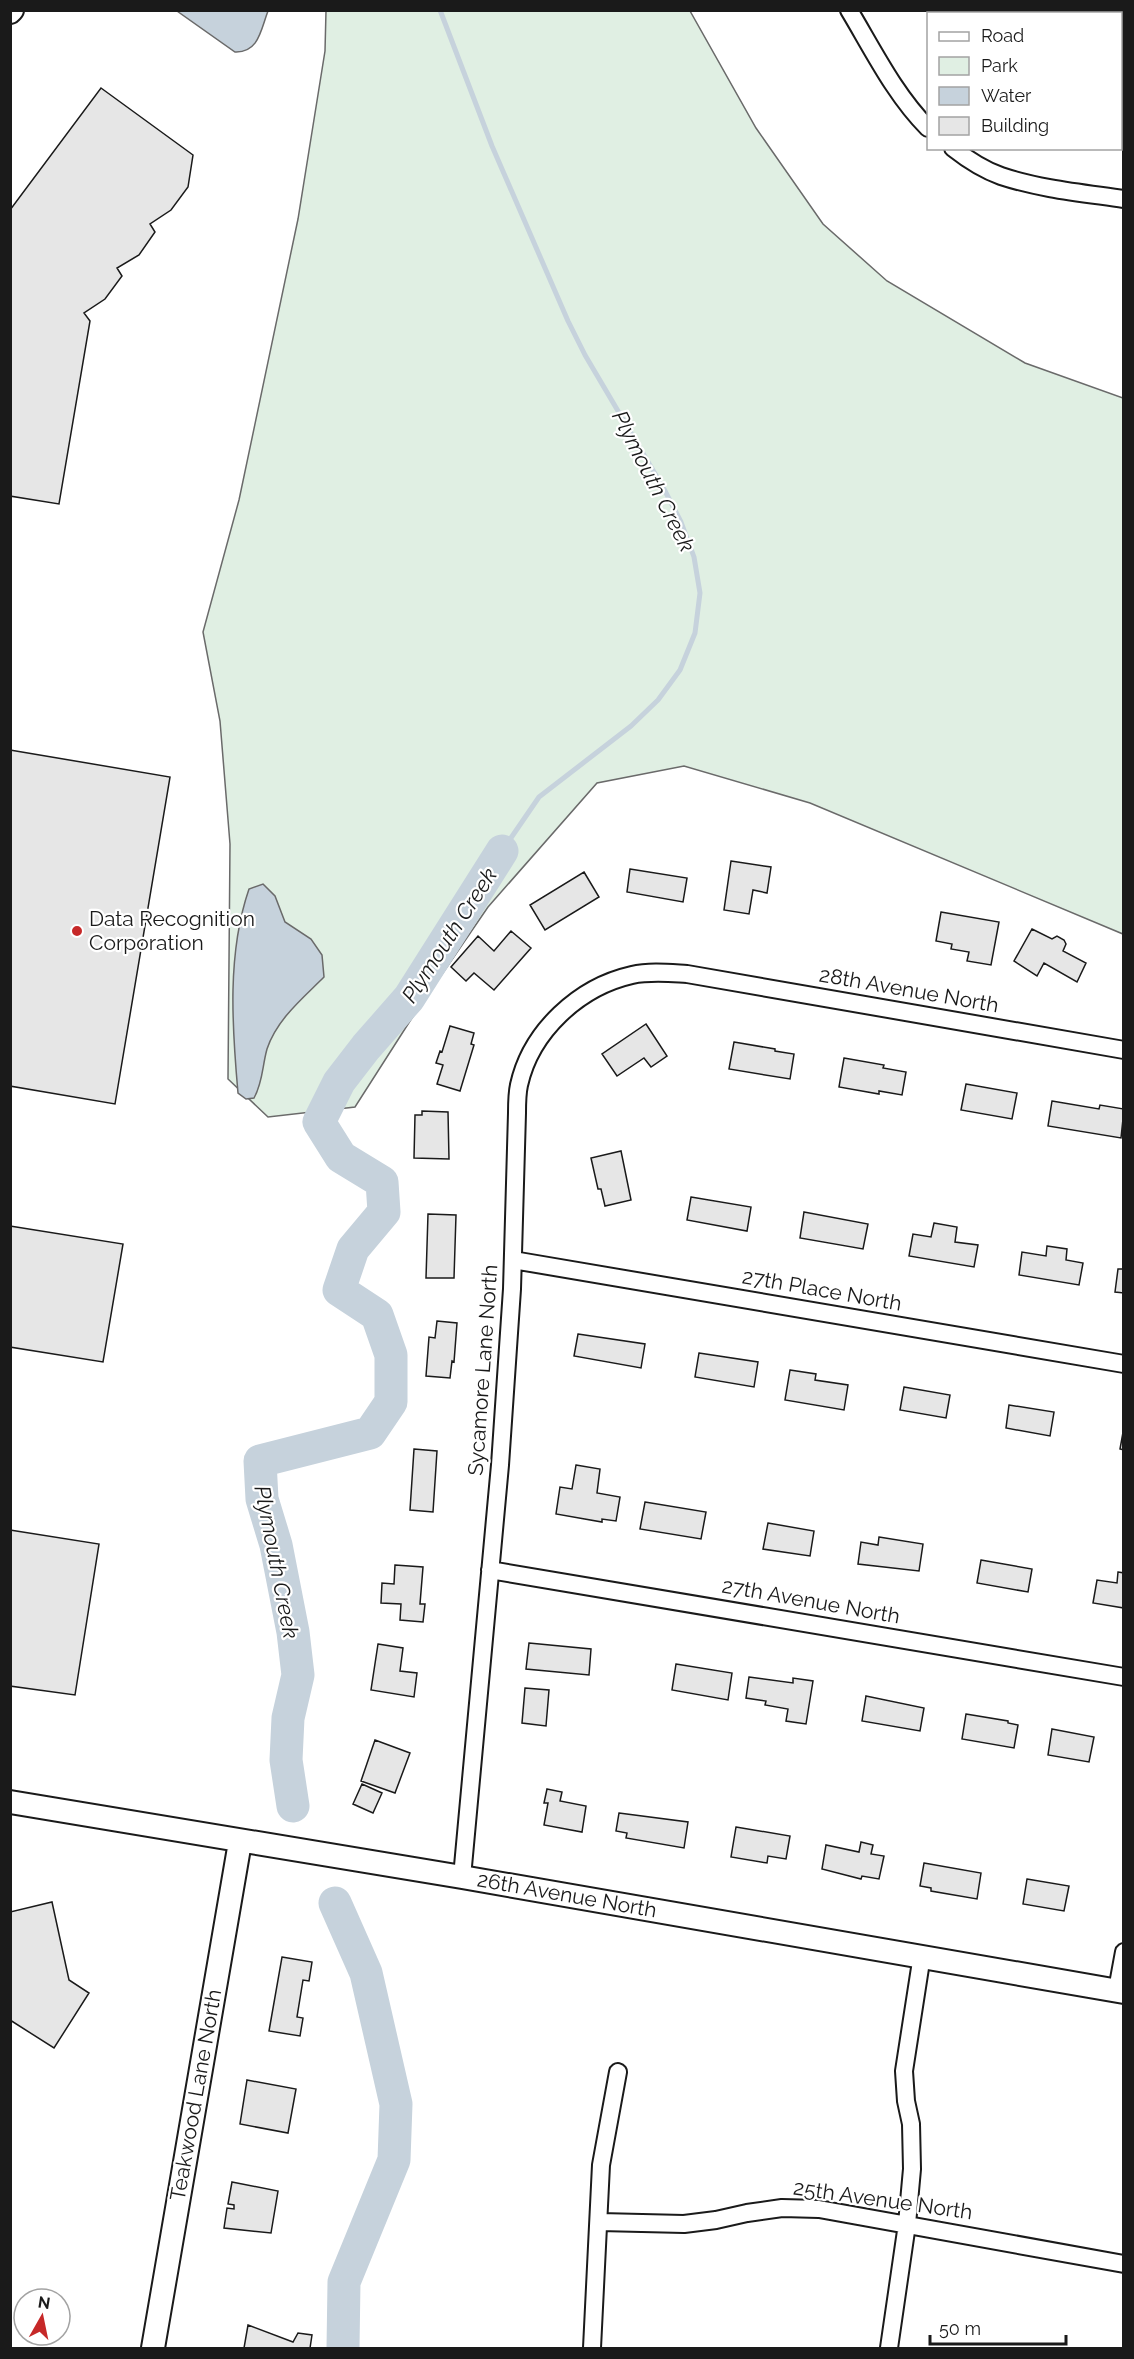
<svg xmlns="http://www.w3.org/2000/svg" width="1134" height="2359" font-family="Raleway,sans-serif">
	<rect width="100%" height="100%" fill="#fff"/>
	<path fill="#e0efe3" stroke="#6a6a6a" stroke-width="1.5" d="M326 11H690L756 128 823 224 887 281 1025 363 1123 398V934L810 803 684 766 597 783 488 907 410 1021 355 1107 268 1117 228 1079 230 844 220 721 203 632 239 500 298 219 325 51Z"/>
	<path fill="#c6d2dc" stroke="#6a6a6a" stroke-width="1.5" d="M177 11H268C261 29 259 53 235 52Z
		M263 884 275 896 285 922 311 939 322 955 324 977C303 998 277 1019 267 1049 262 1067 263 1082 254 1098L246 1099 238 1093C232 1026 227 953 249 889Z"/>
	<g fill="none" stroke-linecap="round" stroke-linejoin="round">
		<path stroke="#c6d2dc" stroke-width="5" d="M440 10 492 146 568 321 585 355 664 489 681 522 694 557 700 593 695 633 680 670 658 700 631 726 539 797 502 851"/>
		<path stroke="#c6d2dc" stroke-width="33" d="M293 1806 286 1760 288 1718 298 1675 293 1632 276 1545 262 1499 260 1461 370 1433 391 1402V1355L377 1315 339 1290 353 1249 384 1212 382 1182 341 1157 319 1122 339 1082 366 1047 409 998 502 851
			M335 1903 366 1973 396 2104 394 2160 344 2282 343 2348"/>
	</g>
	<path fill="#e6e6e6" stroke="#1a1a1a" stroke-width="1.5" d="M101 88 193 155 188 187 171 210 150 224 155 232 139 255 117 268 122 276 105 299 84 313 90 321 59 504 10 496V210Z
		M10 750 170 777 115 1104 10 1086Z
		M731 861 771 867 767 893 753 890 749 914 724 910Z
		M630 869 687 878 683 902 627 892Z
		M584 872 599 897 545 930 530 905Z
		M941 912 999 922 991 965 967 961 969 952 951 949 952 944 936 941Z
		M1032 929 1052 939 1057 936 1064 940 1066 944 1063 951 1086 963 1077 982 1044 963 1037 976 1014 961Z
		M511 931 531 948 494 990 474 973 466 981 451 967 478 936 494 951Z
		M646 1024 667 1056 651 1067 644 1058 617 1076 602 1054Z
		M450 1026 474 1033 471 1044 474 1045 460 1091 437 1084 443 1065 436 1063 440 1051 442 1052Z
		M734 1042 775 1049V1051L794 1054 790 1079 729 1069Z
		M844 1058 884 1065 883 1068 906 1072 902 1095 879 1091V1094L839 1087Z
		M966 1084 1017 1093 1012 1119 961 1110Z
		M1052 1101 1099 1109 1100 1105 1124 1109 1121 1138 1048 1126Z
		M422 1111 448 1112 449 1159 414 1158 415 1115H422Z
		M621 1151 631 1200 605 1206 601 1189H598L591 1158Z
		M691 1197 751 1207 747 1231 687 1220Z
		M804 1212 868 1224 863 1249 800 1238Z
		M428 1214 456 1215 454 1278H426Z
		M934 1223 957 1227 955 1242 978 1245 974 1267 909 1256 913 1234 931 1237Z
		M10 1226 123 1244 103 1362 10 1347Z
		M1047 1246 1067 1249 1066 1260 1083 1263 1079 1285 1019 1275 1022 1252 1046 1256Z
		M1118 1269H1124V1293L1115 1292Z
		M437 1321 457 1323 454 1362 452 1361 450 1378 426 1376 429 1337 435 1338Z
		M578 1334 645 1344 641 1368 574 1356Z
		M699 1353 758 1362 754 1387 695 1377Z
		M790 1370 816 1374 815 1380 848 1385 844 1410 785 1400Z
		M904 1387 950 1395 946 1418 900 1410Z
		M1009 1405 1054 1412 1050 1436 1006 1428Z
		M1124 1427V1450L1120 1449Z
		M414 1449 437 1451 433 1512 410 1510Z
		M576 1465 600 1469 597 1493 620 1497 616 1521 602 1519V1522L556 1514 560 1487 572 1489Z
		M645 1502 706 1512 701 1539 640 1529Z
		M768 1523 814 1531 810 1556 763 1549Z
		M10 1530 99 1544 75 1695 10 1686Z
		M879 1537 923 1544 919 1571 858 1564 861 1542 878 1545Z
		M981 1560 1032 1569 1028 1592 977 1583Z
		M395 1565 423 1567 420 1604H425L423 1622 400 1620 401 1604 381 1603 382 1583 394 1584Z
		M1118 1572 1124 1573V1608L1093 1603 1097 1580 1117 1583Z
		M529 1643 591 1649 589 1675 526 1669Z
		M378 1644 403 1648 400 1671 417 1673 414 1697 371 1690Z
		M676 1664 732 1673 728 1700 672 1690Z
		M749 1677 793 1683V1678L813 1681 806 1724 786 1721 788 1709 765 1705 766 1701 746 1698Z
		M525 1688 549 1690 546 1726 522 1723Z
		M866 1696 924 1708 920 1731 862 1721Z
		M966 1714 1008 1721V1723L1018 1725 1014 1748 962 1739Z
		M1052 1729 1094 1737 1089 1762 1048 1755Z
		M375 1740 410 1753 395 1793 361 1781Z
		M362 1784 382 1793 373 1813 353 1804Z
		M547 1789 562 1792 560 1801 586 1806 582 1832 544 1825 548 1803H544Z
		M619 1813 688 1822 684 1848 626 1838 627 1833 616 1831Z
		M736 1827 790 1836 786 1859 768 1856 767 1863 731 1857Z
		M861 1842 873 1845 871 1854 884 1856 879 1879 862 1876 861 1879 822 1869 826 1845 859 1852Z
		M924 1863 981 1873 977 1899 931 1891V1888L920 1886Z
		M1027 1879 1069 1886 1064 1911 1023 1904Z
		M52 1902 69 1980 89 1993 54 2048 10 2020V1912Z
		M282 1957 312 1962 309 1981 303 1980 297 2017 303 2018 300 2036 269 2031Z
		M247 2080 296 2089 288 2133 240 2124Z
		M232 2182 278 2191 271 2233 224 2228 227 2208 234 2209V2205L228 2204Z
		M248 2325 293 2342 298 2333 312 2335 310 2348H244Z"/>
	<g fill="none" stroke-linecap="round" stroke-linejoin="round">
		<g stroke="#1a1a1a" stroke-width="20">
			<path id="street" d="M849 10C873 50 895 95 928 128
				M953 148C967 159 984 170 1001 176 1040 189 1083 193 1124 199
				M513 1260 1124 1364
				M490 1570 1124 1677
				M462 1877 500 1465 512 1289 517 1113C517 1104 517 1094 519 1085 531 1031 579 987 632 975 650 971 669 973 687 974L1124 1050
				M1117 1990 1124 1952
				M600 2222 684 2224 716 2220 747 2213 782 2208 819 2209 1124 2264
				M592 2348 601 2165 618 2072
				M889 2348 907 2224 912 2169 911 2124 906 2101 904 2071 922 1955"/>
		</g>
		<g stroke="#1a1a1a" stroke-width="26">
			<path id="secondary" d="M10 12 12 10
				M10 1802 462 1877 1124 1992
				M153 2348 240 1842"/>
		</g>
		<use href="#street" stroke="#fff" stroke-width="16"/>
		<use href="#secondary" stroke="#fff" stroke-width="22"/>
	</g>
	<circle fill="#c62828" stroke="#fff" stroke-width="2" cx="77" cy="931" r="6"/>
	<g text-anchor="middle" stroke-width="4.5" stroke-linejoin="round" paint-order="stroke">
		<g font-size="21" fill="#1a1a1a" stroke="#fff" text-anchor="start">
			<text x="89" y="926">Data Recognition<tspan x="89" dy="24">Corporation</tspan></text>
		</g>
		<g font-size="21" fill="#1a1a1a" stroke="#fff">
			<text transform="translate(909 990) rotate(10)" y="7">28th Avenue North</text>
			<text transform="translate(822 1290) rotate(10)" y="7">27th Place North</text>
			<text transform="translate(483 1370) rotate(-86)" y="7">Sycamore Lane North</text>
			<text transform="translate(811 1601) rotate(10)" y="7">27th Avenue North</text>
			<text transform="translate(567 1895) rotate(10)" y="7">26th Avenue North</text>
			<text transform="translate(196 2095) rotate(-80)" y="7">Teakwood Lane North</text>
			<text transform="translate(883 2200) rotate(8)" y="7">25th Avenue North</text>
		</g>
		<g font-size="22" font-style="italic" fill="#1a1a1a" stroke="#fff">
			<text transform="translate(654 481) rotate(63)" y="8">Plymouth Creek</text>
			<text transform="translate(449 935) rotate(-57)" y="8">Plymouth Creek</text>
			<text transform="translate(277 1562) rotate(79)" y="8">Plymouth Creek</text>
		</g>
	</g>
	<rect width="1134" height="2359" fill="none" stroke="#1a1a1a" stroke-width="24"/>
	<rect x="927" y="12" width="195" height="138" fill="#ffffff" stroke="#a3a3a3" stroke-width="1.5"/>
	<rect x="939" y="32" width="30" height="9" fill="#ffffff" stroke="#a3a3a3" stroke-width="1.5"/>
	<text x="981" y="42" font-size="18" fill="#1a1a1a">Road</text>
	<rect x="939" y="57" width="30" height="18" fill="#e0efe3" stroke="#a3a3a3" stroke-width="1.5"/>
	<text x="981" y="72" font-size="18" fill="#1a1a1a">Park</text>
	<rect x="939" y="87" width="30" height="18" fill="#c6d2dc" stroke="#a3a3a3" stroke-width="1.5"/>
	<text x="981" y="102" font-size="18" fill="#1a1a1a">Water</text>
	<rect x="939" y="117" width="30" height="18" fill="#e6e6e6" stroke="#a3a3a3" stroke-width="1.5"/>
	<text x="981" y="132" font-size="18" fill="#1a1a1a">Building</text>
	<g transform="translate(42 2317) rotate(9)"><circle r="28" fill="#ffffff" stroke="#a3a3a3" stroke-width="1.5"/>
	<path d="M0-4.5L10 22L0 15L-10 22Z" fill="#c62828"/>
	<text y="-9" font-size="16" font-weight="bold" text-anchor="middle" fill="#1a1a1a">N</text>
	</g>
	<path d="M930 2335v9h136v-9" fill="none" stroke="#1a1a1a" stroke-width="3"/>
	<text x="939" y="2335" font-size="18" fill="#1a1a1a" stroke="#ffffff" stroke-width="4.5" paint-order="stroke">50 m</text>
</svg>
